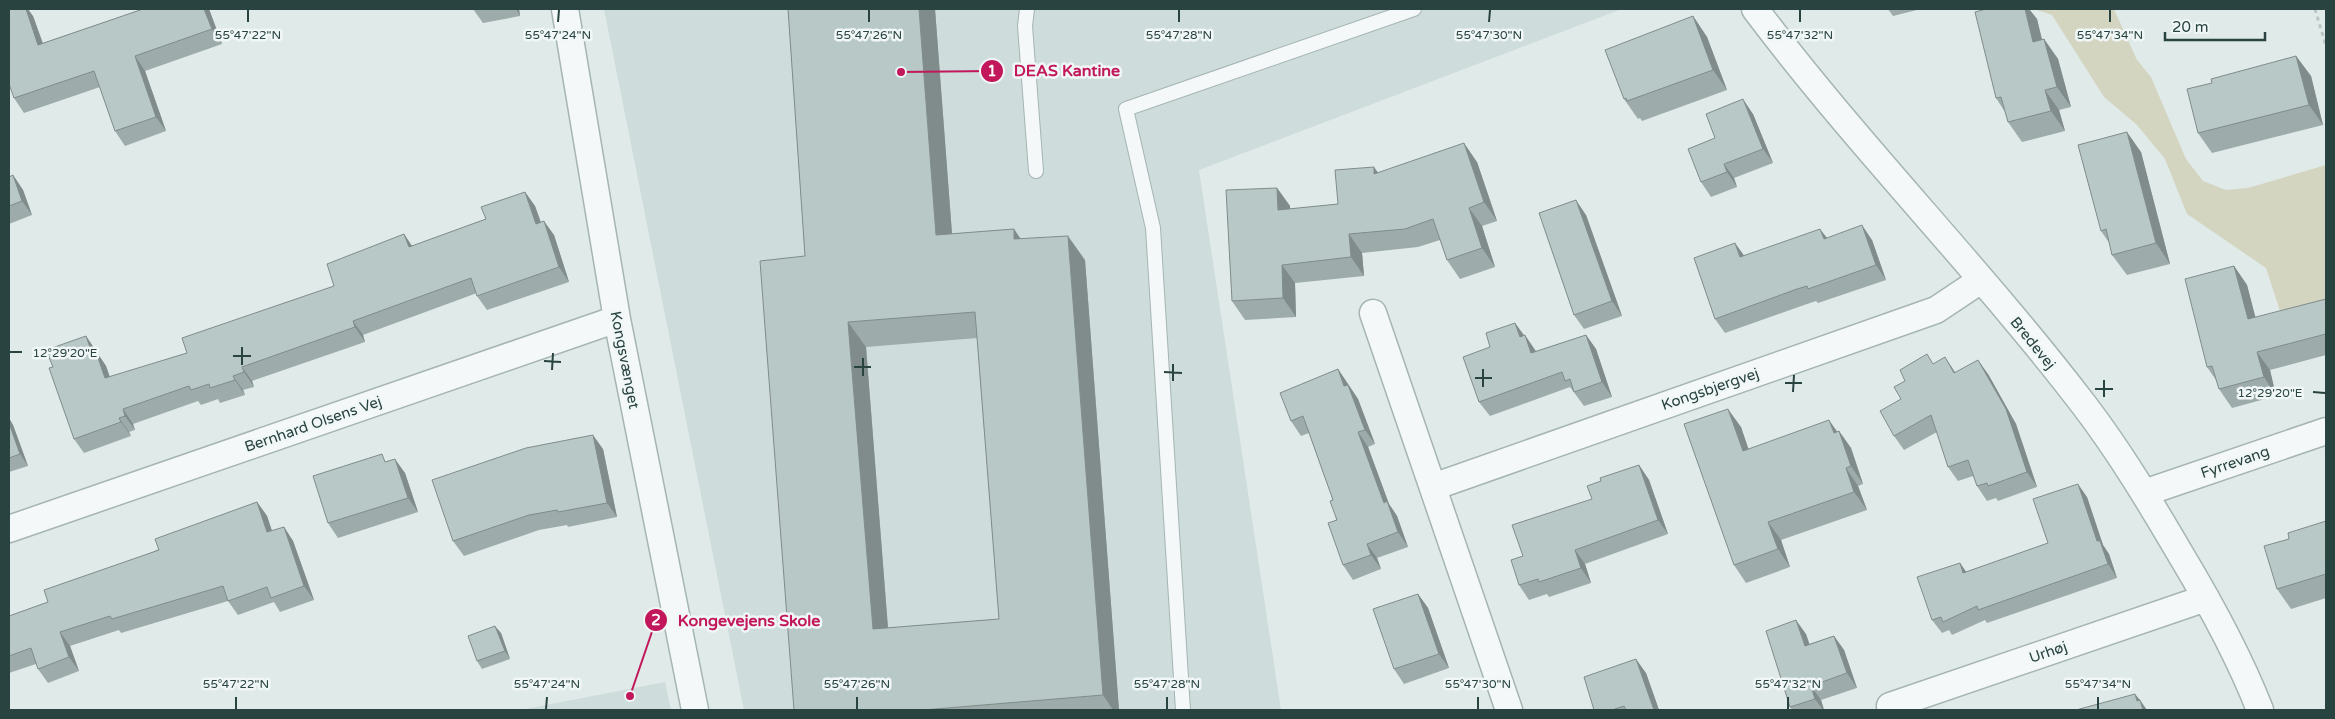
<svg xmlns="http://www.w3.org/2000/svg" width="2335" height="719" font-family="'Varela Round',sans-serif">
	<rect width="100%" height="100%" fill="#e0eae9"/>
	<path fill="#cedcdb" d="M604 9H1622L1199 170 1281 710H744Z
		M665 682 671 710H520Z"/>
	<path fill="#d4d5c1" d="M2034 9H2114L2137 60 2151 77 2186 159 2203 181 2226 190 2248 188 2326 165V305L2281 314 2266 268 2187 214 2165 159 2137 125 2104 97 2052 15Z"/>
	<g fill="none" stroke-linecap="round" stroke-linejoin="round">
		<g stroke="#a5b5b3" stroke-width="16">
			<path id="lane" d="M1027 9 1025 26 1036 171
				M1183 710 1153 228 1126 109 1414 9"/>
		</g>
		<g stroke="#a5b5b3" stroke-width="29">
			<path id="street" d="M565 9 617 319 695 710
				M1755 9C1858 146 1980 269 2084 405 2120 452 2151 504 2181 555 2211 605 2239 656 2260 710
				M1373 313 1509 710
				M1433 487 1936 310 1981 280
				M2144 493 2326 431
				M9 529 617 319
				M1890 706 2206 598"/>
		</g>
		<path stroke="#bbc5c4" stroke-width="3" stroke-dasharray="4 4" stroke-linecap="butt" d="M2315 9 2326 46"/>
		<use href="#lane" stroke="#f4f8f8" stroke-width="14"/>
		<use href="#street" stroke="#f4f8f8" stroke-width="26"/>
	</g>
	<path fill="#9dacaa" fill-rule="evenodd" d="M143 9H209L222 44 145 71 166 131 125 146 115 131 100 87 24 113 14 98 33 16 43 43Z
		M473 9H519L520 16 483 23Z
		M788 9H935L952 234 1014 229 1020 239 1085 260 1119 710H794L805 256ZM977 338 999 619 888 628 866 347Z
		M1888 9H1921L1893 16Z
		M1986 9H2029L2037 19 2042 39H2044L2058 59 2071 107 2059 110 2065 131 2022 142 2008 122 2005 112 1996 98Z
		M1693 16 1707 37 1727 90 1642 121 1640 118 1638 119 1624 99Z
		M2296 56 2311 76 2323 125 2212 153 2198 133 2212 83Z
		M1753 114 1773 163 1734 178 1737 187 1711 197 1701 182 1715 138Z
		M2141 152 2170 264 2127 275 2112 255 2110 244 2101 231Z
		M1477 162 1497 221 1482 226 1495 267 1460 279 1447 260 1440 240 1418 247 1362 253 1364 276 1295 283 1296 317 1245 320 1232 301 1277 188 1290 206V209L1338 204 1378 173Z
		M13 175 23 190 32 215 9 224V177Z
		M525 192 535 206 541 222 554 235 569 282 487 310 477 296V293L363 335 365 342 252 381 254 387 243 390 245 395 220 403 218 399 201 405 198 401 133 424 135 430 129 432 131 436 84 453 74 439 53 367 86 336 106 366 110 377 187 353 334 286 404 234 412 246 486 219Z
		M1586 215 1622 316 1584 329 1574 315Z
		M1827 238 1872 240 1886 280 1818 303 1816 301 1807 304 1725 333 1715 319 1735 243 1744 256Z
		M2234 266 2247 285 2255 318 2326 299V355L2270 370 2276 396 2232 408 2219 389 2216 380 2207 367Z
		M1515 323 1536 351 1586 335 1596 349 1612 397 1584 406 1570 387 1490 416 1479 402 1490 347Z
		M1934 364 1956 373 1988 374 2016 424 2037 487 1998 501 1996 498 1987 501 1977 486 1973 476 1958 481 1948 467 1937 432 1904 450 1894 436Z
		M1338 369 1358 399 1375 444 1368 447 1389 504 1397 516 1408 547 1377 558 1381 569 1353 580 1343 565 1333 500 1309 433 1301 436 1291 421Z
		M9 418 13 425 28 466 9 472Z
		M1741 427 1748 449 1837 432 1839 431 1851 448 1863 484 1858 486 1867 510 1781 540 1790 567 1746 583 1734 565Z
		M603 449 617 517 568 527 567 525 539 530 464 556 453 541Z
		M387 461 405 473 418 512 338 538 328 523Z
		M1639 465 1649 480 1668 534 1585 564 1591 583 1549 597 1547 594 1529 600 1519 585 1523 556 1592 499 1601 481Z
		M2087 497 2103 545 2109 554 2117 578 1987 623 1985 620 1952 635 1949 630 1942 633 1932 620 1960 563 1966 572 2048 543Z
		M257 502 267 516 272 531 284 527 293 541 314 600 280 612 274 602 238 615 228 601 121 633 119 630 70 646 79 671 48 683 38 669 36 664 9 673V616L48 602Z
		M2326 521V598L2291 609 2277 589 2289 539Z
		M1418 594 1428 608 1449 668 1404 684 1394 669Z
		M501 633 510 659 482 669 477 661Z
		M1806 634 1809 644 1834 636 1844 650 1857 688 1821 700 1824 710H1792L1790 707Z
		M1646 673 1659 710H1594Z"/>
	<path fill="#808c8b" d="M26 9H28L33 16 48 59 38 45Z
		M204 9H209L222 44 212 29Z
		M516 9H519L520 16Z
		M919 9H935L954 260 936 235Z
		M2025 9H2029L2037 19 2047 62 2033 42Z
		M1693 16 1707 37 1727 90 1713 70Z
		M2044 39 2058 59 2071 107 2057 87Z
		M135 56 145 71 166 131 156 117Z
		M2296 56 2311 76 2323 125 2309 105Z
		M2045 90 2059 110 2065 131 2051 111Z
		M1743 99 1753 114 1773 163 1763 149Z
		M2127 132 2141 152 2170 264 2156 243Z
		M1464 143 1477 162 1497 221 1484 202Z
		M1724 164 1734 178 1737 187 1727 172Z
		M1374 167 1387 185 1374 174Z
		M13 175 23 190 32 215 22 201Z
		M1277 188 1290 206 1291 229 1278 210Z
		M525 192 535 206 546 238 536 224Z
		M1576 200 1586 215 1622 316 1612 301Z
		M1469 208 1482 226 1495 267 1482 248Z
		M544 221 554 235 569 282 559 267Z
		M1862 225 1872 240 1886 280 1876 265Z
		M1014 229 1031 254 1014 239Z
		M1820 229 1831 243 1824 239Z
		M404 234 414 249 409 247Z
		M1349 234 1362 253 1364 276 1351 257Z
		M1068 236 1085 260 1119 710H1113L1103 695Z
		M1735 243 1745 257H1740Z
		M1282 265 1295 283 1296 317 1283 298Z
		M2234 266 2247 285 2261 338 2248 319Z
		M353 321 363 335 365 342 355 327Z
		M848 322 866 347 890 654 873 629Z
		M1515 323 1525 337H1520Z
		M1525 335 1535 350 1542 367 1531 353Z
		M1586 335 1596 349 1612 397 1602 382Z
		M86 336 106 366 115 393 105 378 92 353Z
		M2257 352 2270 370 2276 396 2264 377Z
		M1945 357 1955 372 1964 388 1954 373Z
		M1978 360 1988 374 2016 424 2037 487 2027 472Z
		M242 367 252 381 254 387 244 372Z
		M1338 369 1358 399 1375 444 1365 430 1344 386Z
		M233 376 243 390 245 395 235 380Z
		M123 409 133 424 135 430 125 416Z
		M1728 409 1741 427 1755 468 1743 451Z
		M9 418 13 425 28 466 20 454 9 423Z
		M119 418 129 432 131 436 121 422Z
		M1829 420 1841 437 1839 431 1851 448 1863 484 1851 466 1834 433Z
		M1358 432 1368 447 1389 504 1397 516 1408 547 1398 532 1384 503Z
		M593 435 603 449 617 517 607 503Z
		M395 459 405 473 418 512 408 498Z
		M1639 465 1649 480 1668 534 1658 520Z
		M1846 468 1858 486 1867 510 1854 492Z
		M2078 484 2087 497 2103 545 2109 554 2117 578 2108 564 2097 541Z
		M257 502 267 516 277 546 267 532Z
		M1768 522 1781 540 1790 567 1778 549Z
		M284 527 293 541 314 600 304 586Z
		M1367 544 1377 558 1381 569 1371 555Z
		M1575 550 1585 564 1591 583 1581 568Z
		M1960 563 1969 576 1963 573Z
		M1418 594 1428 608 1449 668 1439 654Z
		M1796 620 1806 634 1815 660 1805 646Z
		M495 626 501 633 510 659 505 651Z
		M60 632 70 646 79 671 69 657Z
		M1834 636 1844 650 1857 688 1847 673Z
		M1636 659 1646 673 1659 710H1654Z
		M1811 686 1821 700 1824 710H1823L1815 699Z
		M2135 694 2140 700 2147 710H2143L2137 701Z"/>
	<path fill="#b7c8c6" stroke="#808c8b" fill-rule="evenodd" d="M9 9H26L38 45 143 9H204L212 29 135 56 156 117 115 131 94 71 14 98 9 84Z
		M788 9H919L936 235 1014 229V239L1068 236 1103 695 923 710H794L760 261 805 256ZM975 312 999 619 873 629 848 322Z
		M1986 9H2025L2033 42 2044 39 2057 87 2045 90 2051 111 2008 122 2001 97 1996 98 1975 12Z
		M1693 16 1713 70 1627 101 1626 98 1624 99 1605 50Z
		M2296 56 2309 105 2198 133 2187 89 2212 83 2211 79Z
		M1743 99 1763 149 1724 164 1727 172 1701 182 1688 149 1715 138 1706 114Z
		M2127 132 2156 243 2112 255 2106 229 2101 231 2078 145Z
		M1464 143 1484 202 1469 208 1482 248 1447 260 1433 219 1405 229 1349 234 1351 257 1282 265 1283 298 1232 301 1226 190 1277 188 1278 210 1338 204 1335 170 1374 167V174Z
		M13 175 22 201 9 206V177Z
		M525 192 536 224 544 221 559 267 477 296 471 278 353 321 355 327 242 367 244 372 233 376 235 380 210 388 209 384 191 390 189 386 123 409 125 416 119 418 121 422 74 439 49 368 53 367 46 350 86 336 92 353 96 352 105 378 187 353 182 338 334 286 327 264 404 234 409 247 486 219 481 207Z
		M1576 200 1612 301 1574 315 1539 213Z
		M1862 225 1876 265 1808 289 1807 286 1797 289 1715 319 1694 258 1735 243 1740 257 1820 229 1824 239Z
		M2234 266 2248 319 2326 299V334L2257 352 2264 377 2219 389 2212 366 2207 367 2185 279Z
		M1515 323 1520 337 1525 335 1531 353 1586 335 1602 382 1574 392 1570 379 1565 381 1562 372 1479 402 1463 357 1490 347 1486 333Z
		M1927 354 1933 364 1945 357 1954 373 1978 360 2006 409 2027 472 1988 486 1987 483 1977 486 1968 460 1948 467 1931 415 1894 436 1880 411 1901 399 1894 387 1905 381 1900 370Z
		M1338 369 1344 386 1348 385 1365 430 1358 432 1384 503 1387 501 1398 532 1367 544 1371 555 1343 565 1328 523 1337 520 1330 501 1333 500 1303 416 1291 421 1280 393Z
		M1728 409 1743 451 1829 420 1834 433 1839 431 1851 466 1846 468 1854 492 1768 522 1778 549 1734 565 1684 424Z
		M9 423 20 454 9 458Z
		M593 435 607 503 558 512 557 510 529 515 453 541 432 480 526 448Z
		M382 454 385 462 395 459 408 498 328 523 313 476Z
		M1639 465 1658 520 1575 550 1581 568 1539 582 1538 579 1519 585 1511 560 1523 556 1512 525 1592 499 1587 486 1601 481 1600 478Z
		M2078 484 2097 541H2100L2108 564 1978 610 1977 606 1943 622 1941 617 1932 620 1917 577 1960 563 1963 573 2048 543 2033 499Z
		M257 502 267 532 284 527 304 586 271 598 267 587 228 601 223 586 112 619 110 616 60 632 69 657 38 669 31 648 9 656V616L48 602 44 590 159 550 155 539Z
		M2326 521V574L2277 589 2264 546 2289 539 2288 533Z
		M1418 594 1439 654 1394 669 1373 609Z
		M1796 620 1805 646 1834 636 1847 673 1811 686 1815 699 1790 707 1766 631Z
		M495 626 505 651 477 661 468 636Z
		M1636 659 1654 710H1626L1624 706 1612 710H1594L1584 677Z
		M2135 694 2137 701 2140 700 2143 710H2076Z"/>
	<path fill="none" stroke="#284340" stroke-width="2" d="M248 22V10M558 22 559 10M869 22V10M1179 22V10M1489 22 1490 10M1800 22V10M2110 22V10M10 352H22M233 356H251M544 361 561 362M242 365V347M854 367H871M552 370 553 353M1164 372 1182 373M863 376V358M1475 378H1492M1173 381V364M1785 383H1802M1483 387V369M2095 389H2113M1793 392 1794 375M2313 392 2325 393M2104 397V380M236 709V697M546 709 547 697M857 709V697M1167 709V697M1478 709V697M1788 709V697M2098 709V697"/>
	<g text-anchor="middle" stroke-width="5" stroke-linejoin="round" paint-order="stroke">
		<g font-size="15" fill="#284340" stroke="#f0f7f6">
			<text transform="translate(2033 343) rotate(51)" y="5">Bredevej</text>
			<text transform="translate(625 360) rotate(79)" y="5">Kongsvænget</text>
			<text transform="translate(1710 389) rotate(-19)" y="5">Kongsbjergvej</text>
			<text transform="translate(313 424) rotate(-19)" y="5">Bernhard Olsens Vej</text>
			<text transform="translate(2235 462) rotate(-19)" y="5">Fyrrevang</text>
			<text transform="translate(2048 652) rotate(-19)" y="5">Urhøj</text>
		</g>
	</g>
	<g font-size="12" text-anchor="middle" fill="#284340" stroke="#f0f7f6" stroke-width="5" stroke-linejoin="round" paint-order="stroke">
		<text x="248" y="39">55°47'22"N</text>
		<text x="558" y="39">55°47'24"N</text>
		<text x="869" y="39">55°47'26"N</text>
		<text x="1179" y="39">55°47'28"N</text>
		<text x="1489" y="39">55°47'30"N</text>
		<text x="1800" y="39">55°47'32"N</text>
		<text x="2110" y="39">55°47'34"N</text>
		<text x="65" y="357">12°29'20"E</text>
		<text x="2270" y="397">12°29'20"E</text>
		<text x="236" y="688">55°47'22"N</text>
		<text x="547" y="688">55°47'24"N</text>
		<text x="857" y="688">55°47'26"N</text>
		<text x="1167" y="688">55°47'28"N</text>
		<text x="1478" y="688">55°47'30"N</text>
		<text x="1788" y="688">55°47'32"N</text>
		<text x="2098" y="688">55°47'34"N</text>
	</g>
	<path fill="none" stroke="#c2185b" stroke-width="2" d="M901 72L992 71M630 696L656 620"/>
	<g fill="#c2185b" stroke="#f0f7f6" stroke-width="2">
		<circle cx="901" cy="72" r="5"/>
		<circle cx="630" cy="696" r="5"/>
		<circle cx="992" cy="71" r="12"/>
		<circle cx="656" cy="620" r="12"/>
	</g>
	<g font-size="15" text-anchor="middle" font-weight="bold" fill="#fff">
		<text x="992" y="76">1</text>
		<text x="656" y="625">2</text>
	</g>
	<g font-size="16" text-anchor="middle" font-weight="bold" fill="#c2185b" stroke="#f0f7f6" stroke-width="5" stroke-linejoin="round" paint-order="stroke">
		<text x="1067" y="76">DEAS Kantine</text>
		<text x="749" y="626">Kongevejens Skole</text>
	</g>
	<rect width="2335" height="719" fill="none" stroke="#284340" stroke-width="20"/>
	<path d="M2165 32v8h100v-8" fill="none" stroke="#284340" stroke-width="2.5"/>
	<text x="2172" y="32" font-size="15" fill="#284340" stroke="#f0f7f6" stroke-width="4" paint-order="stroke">20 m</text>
</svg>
